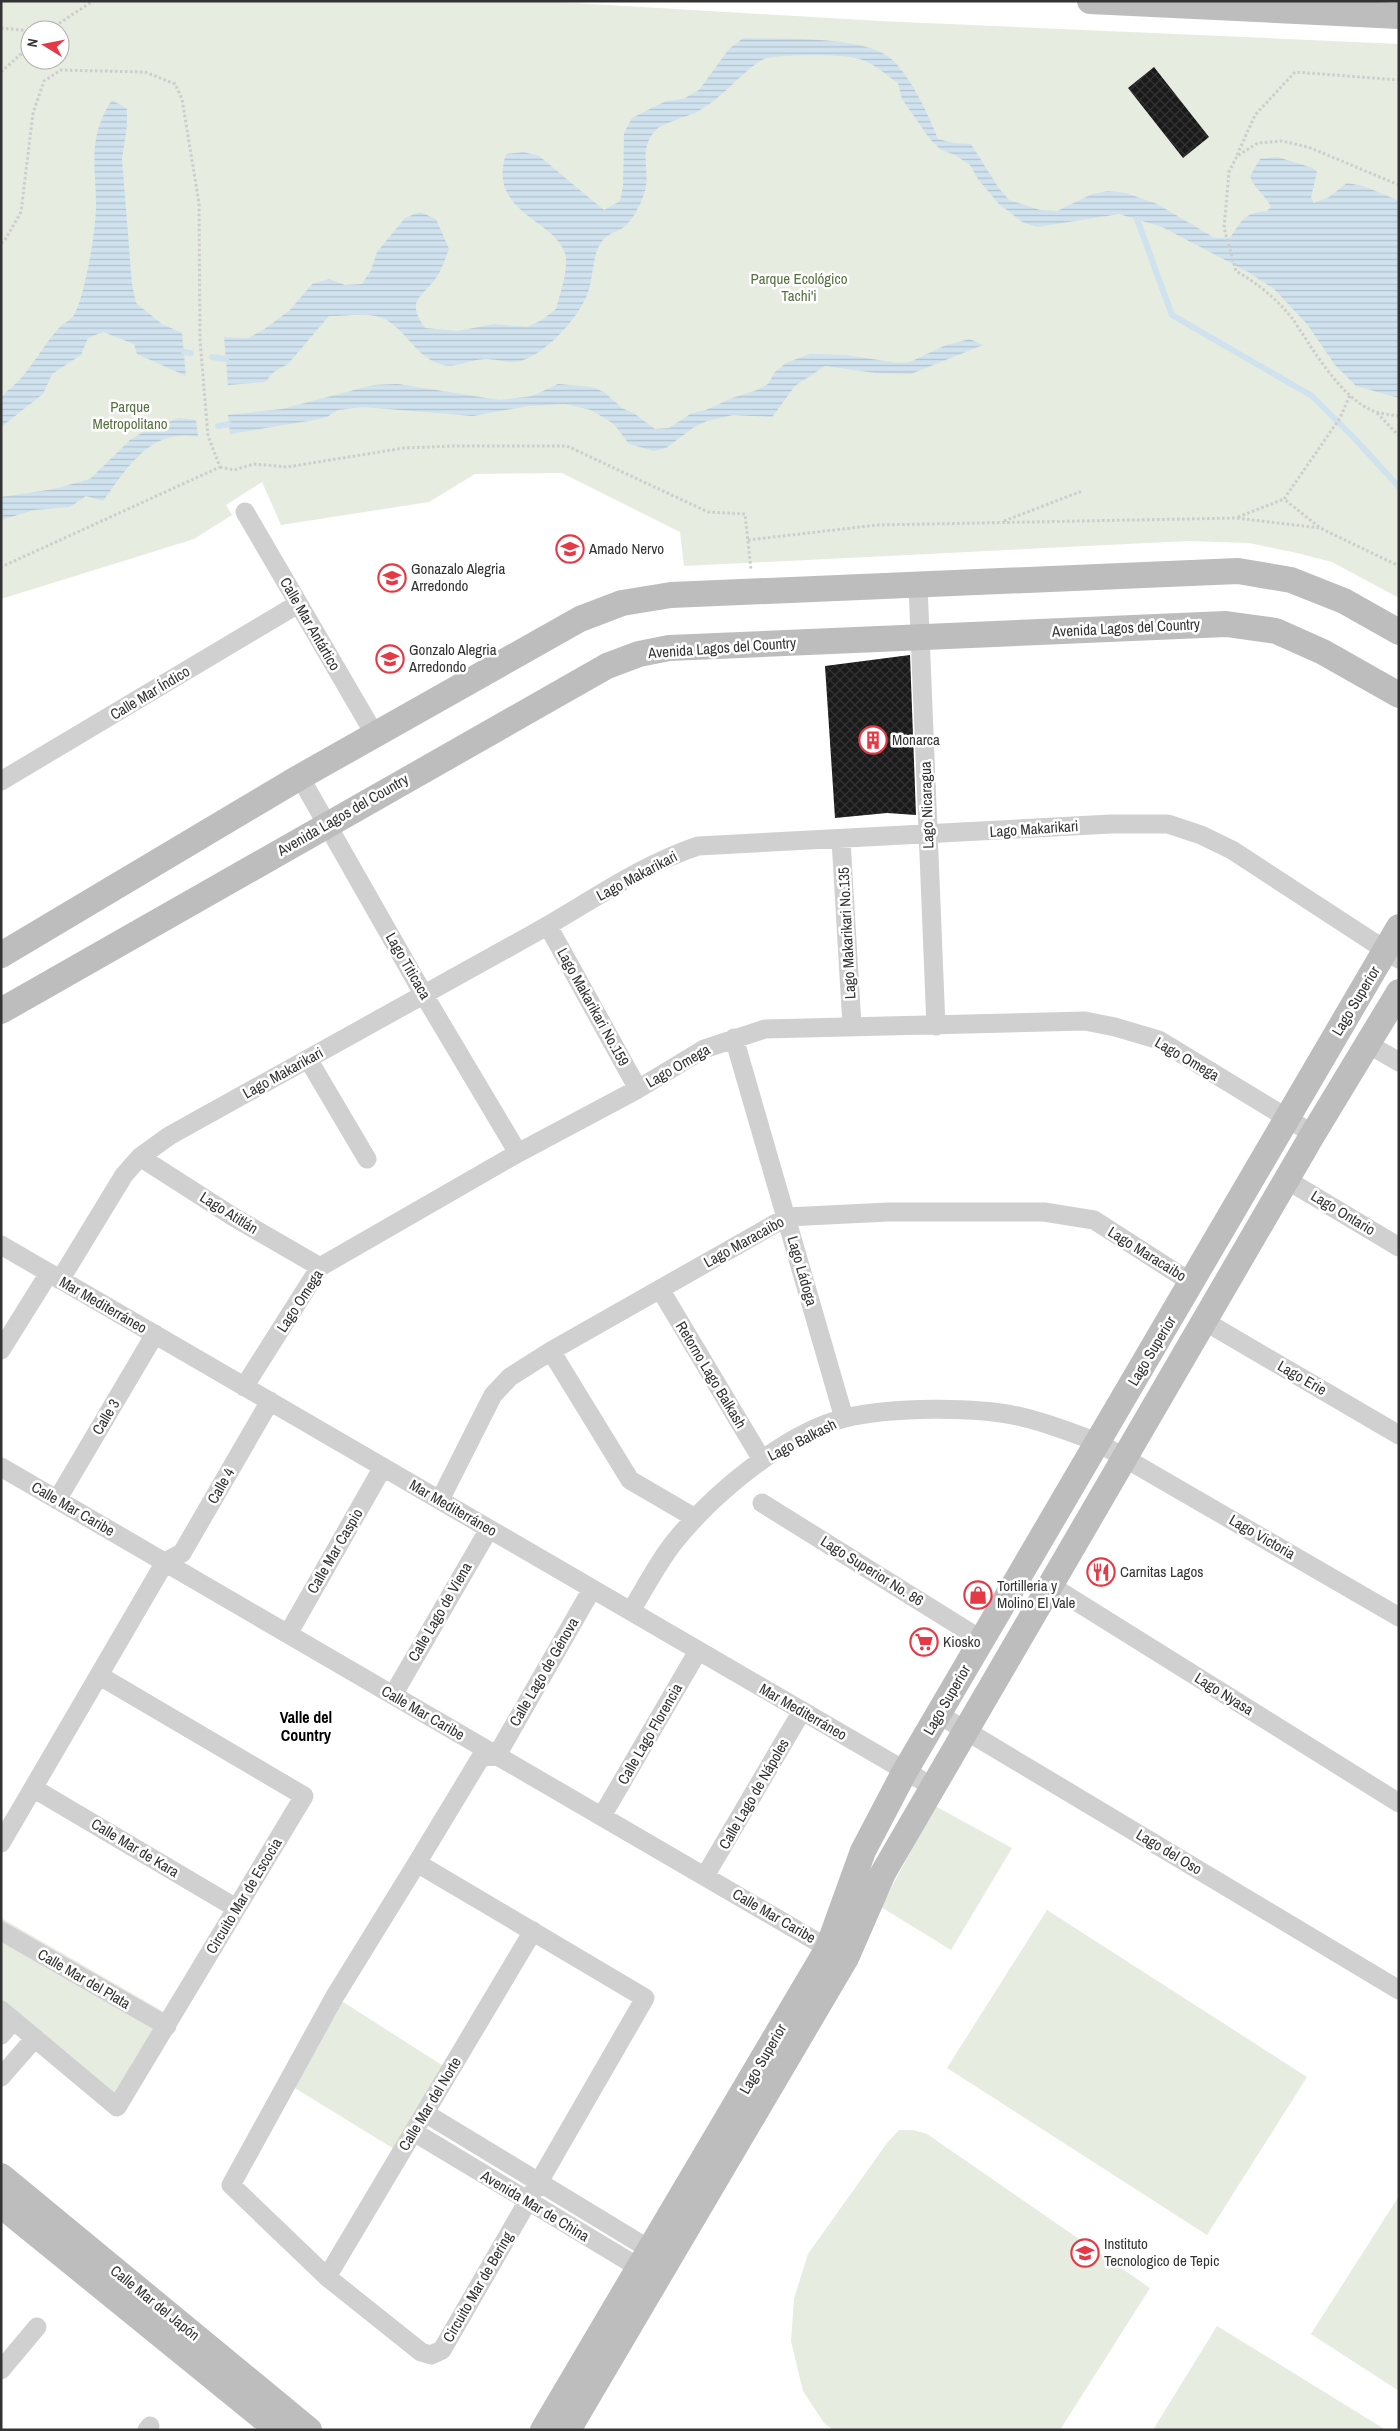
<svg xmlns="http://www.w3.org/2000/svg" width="1400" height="2431" font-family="'Archivo Narrow',sans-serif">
	<defs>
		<pattern id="water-rules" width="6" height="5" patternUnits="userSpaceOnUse" patternTransform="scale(1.25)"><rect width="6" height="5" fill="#cfe2ee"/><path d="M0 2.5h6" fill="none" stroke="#b2c2cd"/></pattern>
		<pattern id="building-cross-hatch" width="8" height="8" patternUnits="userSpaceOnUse" patternTransform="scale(1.25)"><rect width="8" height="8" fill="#1a1a1a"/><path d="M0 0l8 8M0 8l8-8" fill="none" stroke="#333"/></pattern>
	</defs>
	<rect width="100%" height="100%" fill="#fff"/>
	<path fill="#e6ecdf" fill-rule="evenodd" d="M1 1H541L880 21 1399 44V598L1332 562 1297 553 1249 543 1188 541 684 566 680 532 562 473 475 474 429 502 281 525 262 482 226 505 232 515 194 539 1 599ZM30 30H60V60H30Z
		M935 1806 1012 1848 951 1950 881 1907Z
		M1047 1910 1307 2077 1207 2235 947 2068Z
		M1 1918 171 2016 122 2099 1 2001Z
		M340 2000 448 2069 399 2152 290 2085Z
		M899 2130H913L927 2134 1150 2288 1060 2430H833L824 2423 803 2391 791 2341 794 2299 808 2254 887 2143Z
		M1399 2196V2391L1311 2334Z
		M1217 2326 1386 2430H1153Z"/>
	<path fill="url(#water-rules)" d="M743 38C780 39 856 36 886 55 908 69 929 116 938 139L954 143 971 144 998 187 1009 200 1040 210 1057 211 1092 194 1108 191 1126 193 1157 204 1215 238H1230C1242 220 1244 213 1267 211L1271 207C1265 194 1254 189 1250 176L1260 159 1277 157 1313 168 1317 172 1311 197 1314 203 1329 197 1347 183 1363 186 1395 199 1399 201V398L1356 386 1335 365 1307 324 1274 289 1248 272 1162 227 1119 214 1037 227 1022 222 998 203 978 179 970 165 955 155 941 150 930 139 902 99 898 83C886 75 874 63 859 59 845 54 771 53 760 61 739 75 723 97 700 110 689 117 663 122 655 131 637 150 652 173 644 194 641 204 631 224 621 229 612 234 606 234 600 244 593 256 593 275 589 289 583 313 549 350 526 359 510 366 501 359 485 359 468 360 456 369 440 364 413 356 403 322 376 316 361 313 344 316 329 316L288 364 275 371 265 382 228 385 224 337 248 338 263 330 290 310 312 284 329 279 345 285 362 284 371 270 377 252 405 218 420 212 436 219 449 249C445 258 442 270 436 278 420 299 406 301 425 328L458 331 494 324 527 327 542 320 556 309C560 294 567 274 566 259 562 220 486 216 506 154L524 152 539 156 604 210 620 201 623 186 624 133 632 118 666 101 683 99 699 90 729 49Z
		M112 100 127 109V126L122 159 132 284 136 303 162 324 182 333 186 376 137 354 134 344 103 332 88 338 81 355 52 374 43 394 1 427V397C8 390 17 383 23 376 36 360 46 342 60 327 64 323 71 320 74 315 85 296 96 229 96 207 96 165 87 138 112 100Z
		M970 339 983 345 911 374 875 373 825 366 795 386 772 417 733 415 707 421 694 427 666 448 654 451 629 444 614 424 591 410 565 404 528 406 473 416 363 407 338 410 327 417 314 420 230 434 228 415 282 409 373 385 398 384 500 400 532 396 558 384 592 387 604 392 622 408 635 414 655 429 669 428 692 413 706 410 732 398 757 390 768 384 775 372 786 363 810 354 846 355 898 363 910 362 946 345Z
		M179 418 196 420 198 437C151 427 127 468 103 501L86 496 70 507 34 510 1 520V497L54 489 90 479 130 440 145 431Z"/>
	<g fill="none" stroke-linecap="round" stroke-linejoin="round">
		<path stroke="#cfe2ee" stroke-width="6" d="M1137 219 1172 315 1312 396 1356 440 1399 487
			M184 352 191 353
			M212 357 226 359
			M218 426 229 424"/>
	</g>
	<path fill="url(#building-cross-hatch)" d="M1154 67 1209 137 1183 158 1128 88Z
		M910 655 916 815 887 813 835 818 825 666Z"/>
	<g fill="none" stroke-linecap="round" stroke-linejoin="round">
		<path stroke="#cdcdcd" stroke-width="3" stroke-dasharray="2.5 2.5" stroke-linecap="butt" d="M1 28 30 31
			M35 30 58 24 93 1
			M1 72 30 46
			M1237 155 1255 115 1295 72 1399 80
			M1399 185 1308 147 1282 141 1258 143 1237 156 1229 172 1224 228 1236 271C1257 283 1277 299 1292 318 1312 347 1340 399 1376 412 1383 414 1391 415 1399 416
			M1 243 5 240 21 212 33 113 44 81 61 70 145 72 175 84 182 99 199 203 200 340 208 436 220 467 1 567
			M1377 413 1399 436
			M220 467 234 470 254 464 287 467 404 448 452 446H567L708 512 745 514 751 570
			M1238 517 1284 499
			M1004 521 1082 491
			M1319 527 1284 499 1340 418 1350 395
			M748 540 877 525 1236 518 1320 528 1399 566"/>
		<path stroke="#d0d0d0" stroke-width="19" d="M245 512 375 735
			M918 585 936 1026
			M300 777 424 995 518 1153
			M1 781 298 604
			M841 840 852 1026
			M548 926 638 1089
			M734 1038 844 1418
			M1368 1044 1399 1062
			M308 1059 367 1159
			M140 1157 232 1216 320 1267
			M1287 1180 1399 1247
			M1 1245 933 1787
			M60 1280 124 1175 140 1157 169 1136C290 1069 410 1002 531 935 586 905 638 866 698 846L1111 824H1168L1201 835 1232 850 1399 959
			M660 1289 762 1460
			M1206 1322 1399 1435
			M1 1350 49 1273
			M551 1351 630 1480 695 1518
			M244 1387 320 1267 518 1153 638 1089 704 1049 765 1029 1085 1021 1115 1027 1159 1040 1313 1134
			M1 1467 838 1954
			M57 1500 155 1334
			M440 1500 493 1395 510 1377 551 1351 787 1217 888 1212H1044L1094 1220 1192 1283
			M762 1503 982 1640
			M1050 1585 1399 1803
			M631 1611C645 1588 658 1562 675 1541 713 1494 785 1433 845 1418 891 1407 976 1406 1022 1417 1048 1423 1073 1433 1097 1442L1399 1617
			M288 1634 383 1467
			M393 1695 489 1529
			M938 1714 1399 1990
			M33 1788 236 1908
			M602 1816 698 1651
			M1 1843 165 1562 182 1553 270 1401
			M417 1863 645 1998 442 2350 431 2355 421 2352 327 2277 231 2185 335 1996Z
			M417 1863 481 1757 497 1755 592 1589
			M705 1876 802 1711
			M1 1931 167 2026
			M1 2010 117 2107 304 1796 100 1676
			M1 2035 13 2021
			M1 2077 35 2038
			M425 2113 659 2255
			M414 2132 648 2273
			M327 2277 533 1931
			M1 2370 37 2327
			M147 2430 150 2426"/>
		<path stroke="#bdbdbd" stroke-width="26" d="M1090 1 1399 16
			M1 955 300 777 580 619 622 603 671 595 1238 571 1291 580 1344 601 1399 632
			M1 1011 607 666 639 654 669 648 1226 624 1276 631 1323 652 1399 695
			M1 2176 309 2430
			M1 2205 278 2430
			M543 2430 828 1948 863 1851 905 1771 1399 927
			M568 2430 846 1958 883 1873 933 1787 1313 1134 1399 992"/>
	</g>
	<defs>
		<g id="school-ring" transform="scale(1.4375)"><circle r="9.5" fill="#fff" stroke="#e63946" stroke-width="1.5"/><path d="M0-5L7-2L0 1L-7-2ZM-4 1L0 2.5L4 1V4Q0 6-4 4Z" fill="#e63946"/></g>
		<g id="building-ring" transform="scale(1.4375)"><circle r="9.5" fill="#fff" stroke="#e63946" stroke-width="1.5"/><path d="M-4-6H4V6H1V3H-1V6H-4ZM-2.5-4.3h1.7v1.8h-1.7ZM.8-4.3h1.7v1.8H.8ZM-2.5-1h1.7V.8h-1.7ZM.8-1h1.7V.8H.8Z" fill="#e63946"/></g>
		<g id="restaurant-ring" transform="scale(1.4375)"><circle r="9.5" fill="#fff" stroke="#e63946" stroke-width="1.5"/><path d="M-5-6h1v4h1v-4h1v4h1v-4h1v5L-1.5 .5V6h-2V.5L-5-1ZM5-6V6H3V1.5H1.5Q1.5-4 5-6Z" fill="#e63946"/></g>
		<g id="shop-ring" transform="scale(1.4375)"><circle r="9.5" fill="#fff" stroke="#e63946" stroke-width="1.5"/><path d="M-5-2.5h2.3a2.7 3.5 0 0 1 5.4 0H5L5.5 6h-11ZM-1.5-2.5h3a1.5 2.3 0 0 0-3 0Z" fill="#e63946"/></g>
		<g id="supermarket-ring" transform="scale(1.4375)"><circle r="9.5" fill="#fff" stroke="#e63946" stroke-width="1.5"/><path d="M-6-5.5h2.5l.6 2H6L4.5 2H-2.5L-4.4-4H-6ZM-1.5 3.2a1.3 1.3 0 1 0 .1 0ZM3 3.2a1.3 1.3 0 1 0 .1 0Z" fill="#e63946"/></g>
		<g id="university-ring" transform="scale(1.4375)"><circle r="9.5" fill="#fff" stroke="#e63946" stroke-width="1.5"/><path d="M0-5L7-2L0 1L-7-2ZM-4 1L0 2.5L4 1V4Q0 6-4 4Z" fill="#e63946"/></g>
	</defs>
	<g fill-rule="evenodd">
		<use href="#school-ring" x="570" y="549"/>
		<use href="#school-ring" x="392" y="578"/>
		<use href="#school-ring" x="390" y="659"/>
		<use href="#building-ring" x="873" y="740"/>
		<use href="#restaurant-ring" x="1101" y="1572"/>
		<use href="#shop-ring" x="978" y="1595"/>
		<use href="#supermarket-ring" x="924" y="1642"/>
		<use href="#university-ring" x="1085" y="2253"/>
	</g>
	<g text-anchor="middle" stroke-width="5" stroke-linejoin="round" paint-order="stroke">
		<g font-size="15" fill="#56703f" stroke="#fff">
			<text x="799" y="284">Parque Ecológico<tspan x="799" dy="17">Tachi'i</tspan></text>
			<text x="130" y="412">Parque<tspan x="130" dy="17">Metropolitano</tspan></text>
		</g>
		<g font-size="15" fill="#333" stroke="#fff" text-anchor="start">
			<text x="589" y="554">Amado Nervo</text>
			<text x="411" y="574">Gonazalo Alegria<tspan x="411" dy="17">Arredondo</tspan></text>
			<text x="409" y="655">Gonzalo Alegria<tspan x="409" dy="17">Arredondo</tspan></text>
			<text x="892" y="745">Monarca</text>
			<text x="1120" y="1577">Carnitas Lagos</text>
			<text x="997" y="1591">Tortilleria y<tspan x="997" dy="17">Molino El Vale</tspan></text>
			<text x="943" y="1647">Kiosko</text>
			<text x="1104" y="2249">Instituto<tspan x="1104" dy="17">Tecnologico de Tepic</tspan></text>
		</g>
		<g font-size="15" fill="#333" stroke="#fff">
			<text transform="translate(310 624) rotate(60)" y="5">Calle Mar Antártico</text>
			<text transform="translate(1126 628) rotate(-3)" y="5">Avenida Lagos del Country</text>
			<text transform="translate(722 648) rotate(-4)" y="5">Avenida Lagos del Country</text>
			<text transform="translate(150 693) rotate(-31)" y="5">Calle Mar Índico</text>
			<text transform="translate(927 805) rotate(-92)" y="5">Lago Nicaragua</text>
			<text transform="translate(343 815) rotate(-30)" y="5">Avenida Lagos del Country</text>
			<text transform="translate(1034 829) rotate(-4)" y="5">Lago Makarikari</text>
			<text transform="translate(637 876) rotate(-28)" y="5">Lago Makarikari</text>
			<text transform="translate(847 933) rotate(-93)" y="5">Lago Makarikari No.135</text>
			<text transform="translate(408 966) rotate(60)" y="5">Lago Titicaca</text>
			<text transform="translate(1356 1001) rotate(-59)" y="5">Lago Superior</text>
			<text transform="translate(593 1007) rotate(61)" y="5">Lago Makarikari No.159</text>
			<text transform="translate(1187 1059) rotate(30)" y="5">Lago Omega</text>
			<text transform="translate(678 1066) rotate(-30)" y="5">Lago Omega</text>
			<text transform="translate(283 1073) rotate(-29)" y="5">Lago Makarikari</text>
			<text transform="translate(229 1213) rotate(32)" y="5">Lago Atitlán</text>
			<text transform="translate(1343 1213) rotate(31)" y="5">Lago Ontario</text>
			<text transform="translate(744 1242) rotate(-29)" y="5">Lago Maracaibo</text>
			<text transform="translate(1147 1254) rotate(32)" y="5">Lago Maracaibo</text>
			<text transform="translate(802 1271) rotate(74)" y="5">Lago Ládoga</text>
			<text transform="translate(300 1301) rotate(-57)" y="5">Lago Omega</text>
			<text transform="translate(103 1305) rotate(30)" y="5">Mar Mediterráneo</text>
			<text transform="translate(1152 1351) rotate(-59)" y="5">Lago Superior</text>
			<text transform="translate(711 1375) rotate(59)" y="5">Retorno Lago Balkash</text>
			<text transform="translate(1302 1378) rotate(30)" y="5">Lago Erie</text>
			<text transform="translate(106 1417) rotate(-59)" y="5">Calle 3</text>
			<text transform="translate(802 1440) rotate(-27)" y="5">Lago Balkash</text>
			<text transform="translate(221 1486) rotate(-60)" y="5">Calle 4</text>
			<text transform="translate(453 1508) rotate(30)" y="5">Mar Mediterráneo</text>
			<text transform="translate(73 1509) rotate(30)" y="5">Calle Mar Caribe</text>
			<text transform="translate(1262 1537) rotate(30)" y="5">Lago Victoria</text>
			<text transform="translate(335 1551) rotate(-60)" y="5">Calle Mar Caspio</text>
			<text transform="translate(872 1571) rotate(32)" y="5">Lago Superior No. 86</text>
			<text transform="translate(440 1612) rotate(-60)" y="5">Calle Lago de Viena</text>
			<text transform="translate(544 1672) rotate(-60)" y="5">Calle Lago de Génova</text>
			<text transform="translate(1224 1694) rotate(32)" y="5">Lago Nyasa</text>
			<text transform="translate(947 1700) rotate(-60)" y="5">Lago Superior</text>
			<text transform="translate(803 1712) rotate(30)" y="5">Mar Mediterráneo</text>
			<text transform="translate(423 1713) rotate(30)" y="5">Calle Mar Caribe</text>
			<text transform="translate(650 1734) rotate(-60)" y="5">Calle Lago Florencia</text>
			<text transform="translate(754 1794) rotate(-60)" y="5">Calle Lago de Nápoles</text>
			<text transform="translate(135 1848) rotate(31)" y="5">Calle Mar de Kara</text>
			<text transform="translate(1169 1852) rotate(31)" y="5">Lago del Oso</text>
			<text transform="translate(244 1896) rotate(-59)" y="5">Circuito Mar de Escocia</text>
			<text transform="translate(774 1916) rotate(30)" y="5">Calle Mar Caribe</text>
			<text transform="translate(84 1979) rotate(30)" y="5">Calle Mar del Plata</text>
			<text transform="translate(763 2059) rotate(-60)" y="5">Lago Superior</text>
			<text transform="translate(430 2104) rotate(-59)" y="5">Calle Mar del Norte</text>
			<text transform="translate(535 2206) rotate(31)" y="5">Avenida Mar de China</text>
			<text transform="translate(478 2287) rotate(-60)" y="5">Circuito Mar de Bering</text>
			<text transform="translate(155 2303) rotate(39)" y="5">Calle Mar del Japón</text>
		</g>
		<g font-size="16" font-weight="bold" fill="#000" stroke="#fff">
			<text x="306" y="1723">Valle del<tspan x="306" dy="18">Country</tspan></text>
		</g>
	</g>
	<rect width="1400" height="2431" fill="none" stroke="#333333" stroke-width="5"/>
	<g transform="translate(45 45) rotate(280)"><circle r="24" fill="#ffffff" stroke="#adadad"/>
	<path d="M0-4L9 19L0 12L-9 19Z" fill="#e63946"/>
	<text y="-8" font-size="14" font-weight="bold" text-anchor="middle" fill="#333333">N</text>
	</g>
</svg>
